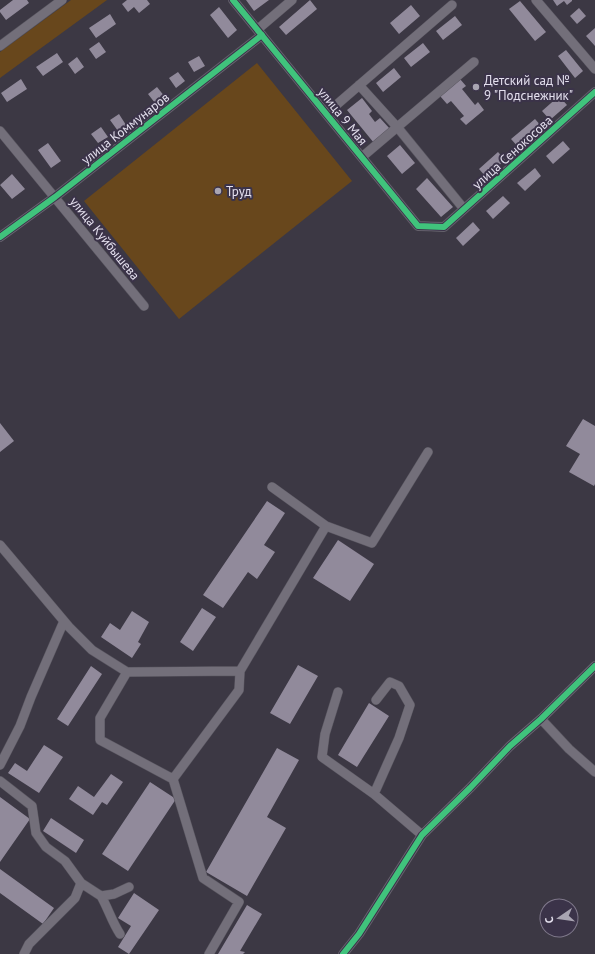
<svg xmlns="http://www.w3.org/2000/svg" width="595" height="954" font-family="'PT Sans',sans-serif">
	<rect width="100%" height="100%" fill="#3c3844"/>
	<path fill="#68471c" d="M71 0H107L0 78V52Z
		M257 63 352 181 179 319 84 201Z"/>
	<path fill="#918a9b" d="M13 0H27L29 3 6 20 0 12V10Z
		M127 0H147L150 4 139 13 134 7 128 12 122 4Z
		M246 0H269L254 11Z
		M310 0 317 9 286 35 279 27Z
		M553 0H572V1L567 5 564 1 557 6Z
		M520 1 546 32 535 41 509 9Z
		M411 5 420 16 399 34 390 23Z
		M219 7 237 30 228 38 210 15Z
		M579 8 586 16 577 24 570 16Z
		M110 14 116 24 96 38 89 28Z
		M455 16 462 25 443 40 436 31Z
		M595 28V46L586 36Z
		M99 42 106 52 96 59 89 49Z
		M423 43 430 52 411 67 404 58Z
		M566 50 583 71 575 78 558 56Z
		M57 53 63 62 43 76 36 67Z
		M199 56 205 66 194 72 188 62Z
		M77 57 84 67 75 74 68 64Z
		M394 68 401 77 383 92 376 83Z
		M178 72 185 81 176 88 169 78Z
		M21 79 27 89 7 102 1 93Z
		M460 79 466 86 462 89 475 105 478 102 484 110 466 125 460 119 464 116 451 101 447 104 440 96Z
		M157 87 165 97 155 103 148 94Z
		M559 96 567 105 550 120 542 111Z
		M362 98 372 111 369 114 375 122 380 118 390 129 374 143 347 110Z
		M119 114 126 125 118 131 110 120Z
		M535 119 542 127 519 148 511 139Z
		M101 127 108 137 98 143 91 134Z
		M563 141 570 149 553 164 546 156Z
		M48 143 61 161 51 168 38 150Z
		M400 145 415 163 402 174 387 156Z
		M498 152 505 160 486 177 479 169Z
		M535 168 541 176 525 191 517 183Z
		M12 174 25 189 12 199 0 185Z
		M427 178 453 207 441 217 416 189Z
		M503 196 510 203 493 219 486 211Z
		M473 222 480 230 463 246 456 238Z
		M583 419 595 426V484L594 486 569 472 580 454 566 446Z
		M0 423 14 441 0 452Z
		M267 501 285 513 264 545 275 552 257 579 248 572 223 608 203 595Z
		M338 540 374 564 350 601 313 578Z
		M202 608 216 617 193 651 180 642Z
		M132 611 149 622 138 642 141 644 132 658 101 637 110 623 120 630Z
		M298 665 318 676 290 724 270 713Z
		M91 666 102 674 68 726 57 719Z
		M369 703 389 716 357 767 338 755Z
		M44 745 63 757 39 793 8 773 15 763 27 771Z
		M277 748 299 760 267 817 286 828 247 896 206 872Z
		M111 774 123 782 107 805 102 802 93 815 69 799 78 786 94 797Z
		M150 782 176 799 128 871 102 854Z
		M0 797 30 819 0 862Z
		M51 818 84 840 76 853 43 831Z
		M0 869 54 908 43 924 0 893Z
		M134 893 159 910 129 954 118 947 131 926 118 918Z
		M247 905 262 914 240 951 245 952 243 954H218Z"/>
	<g fill="none" stroke-linecap="round" stroke-linejoin="round">
		<g stroke="#57545e" stroke-width="10">
			<path id="minor" d="M233 0 418 226 444 227 595 92
				M536 0 595 69
				M258 29 292 0
				M0 46 62 0
				M359 85 398 128 464 209
				M327 113 452 5
				M0 131 144 306
				M362 157 474 62
				M0 237 55 197 262 35
				M326 526 372 543 428 452
				M0 545 69 627 92 650 127 672 240 671 326 526 272 487
				M127 672 100 718V740L173 779
				M338 692 325 734 322 757 374 794 422 835
				M541 719 569 749 595 772
				M0 765 20 726 31 697 64 621
				M0 781 32 806 36 833 46 847 65 861 81 883 75 898 29 944 24 954
				M374 794 399 738 410 705 399 686 390 682 376 700
				M81 883 101 896 114 894 129 887
				M101 896C108 908 112 922 120 934
				M209 954 239 902 203 878 173 779 239 690 240 671
				M343 954 359 934 422 835 470 788 510 746 541 719 595 666"/>
		</g>
		<use href="#minor" stroke="#736f7a" stroke-width="9"/>
		<g stroke="#3b3349" stroke-width="8">
			<path id="cycleway" d="M233 0 418 226 444 227 595 92
				M0 237 55 197 262 35
				M343 954 359 934 422 835 470 788 510 746 541 719 595 666"/>
		</g>
		<use href="#cycleway" stroke="#40c37c" stroke-width="6"/>
	</g>
	<g fill="#a9a5b2" stroke="#3b3349" stroke-width="1.5">
		<circle cx="476" cy="87" r="4"/>
		<circle cx="218" cy="191" r="4"/>
	</g>
	<g text-anchor="middle" stroke-width="4" stroke-linejoin="round" paint-order="stroke">
		<g font-size="13" fill="#e4e0ee" stroke="#3b3349" text-anchor="start">
			<text x="484" y="85">Детский сад №<tspan x="484" dy="15">9 "Подснежник"</tspan></text>
			<text x="226" y="196">Труд</text>
		</g>
		<g font-size="13" fill="#e4e0ee" stroke="#3b3349">
			<text transform="translate(343 116) rotate(51)" y="5">улица 9 Мая</text>
			<text transform="translate(125 128) rotate(-38)" y="5">улица Коммунаров</text>
			<text transform="translate(512 152) rotate(-42)" y="5">улица Сенокосова</text>
			<text transform="translate(105 238) rotate(51)" y="5">улица Куйбышева</text>
		</g>
	</g>
	<g transform="translate(559 918) rotate(257)"><circle r="19" fill="#3b3349" stroke="#7f788b"/>
	<path d="M0-3L7 15L0 10L-7 15Z" fill="#a9a5b2"/>
	<text y="-6" font-size="11" font-weight="bold" text-anchor="middle" fill="#e4e0ee">С</text>
	</g>
</svg>
